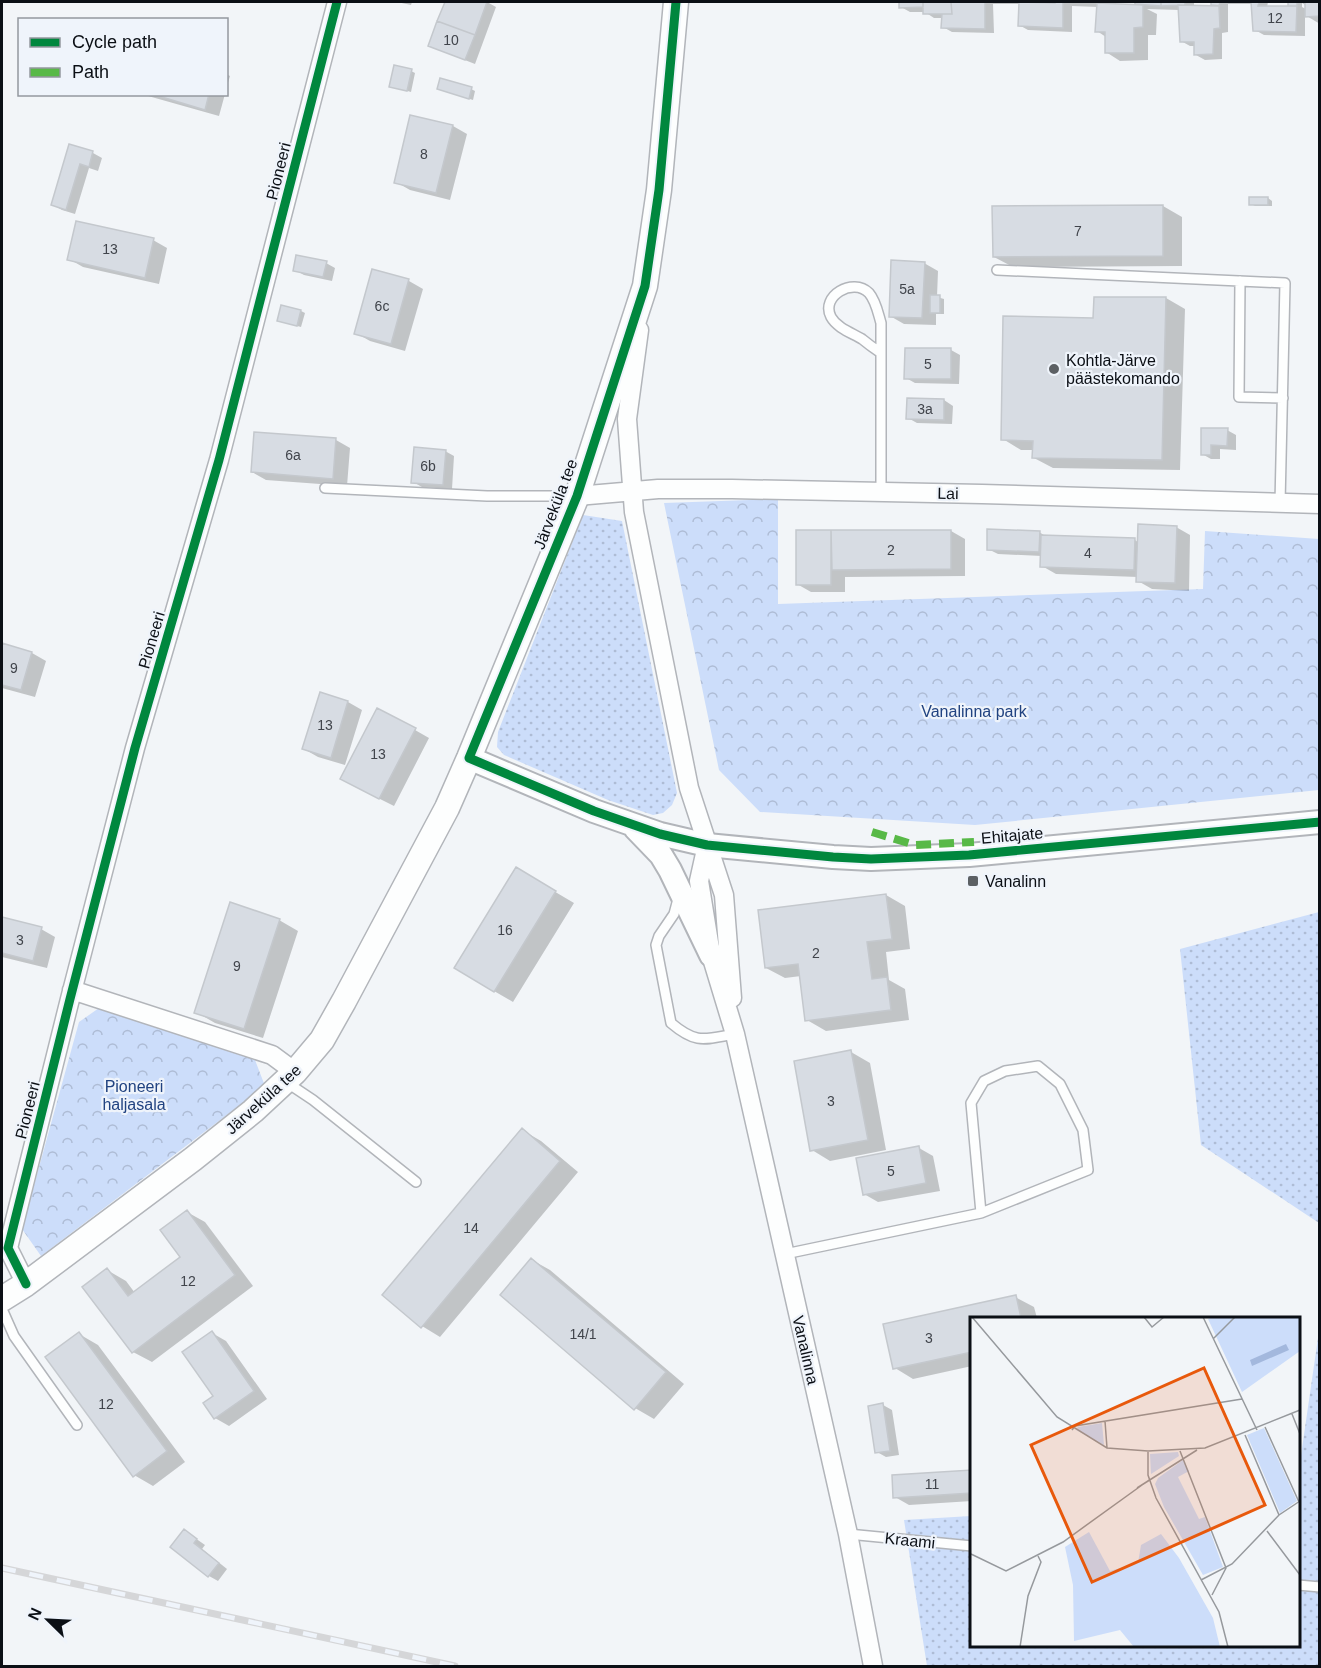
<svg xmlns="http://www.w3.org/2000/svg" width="1321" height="1668" font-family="Helvetica,sans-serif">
	<defs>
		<pattern id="grass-dots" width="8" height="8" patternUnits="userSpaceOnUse" patternTransform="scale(1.5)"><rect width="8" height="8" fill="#ccddfa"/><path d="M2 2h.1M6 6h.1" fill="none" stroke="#aebcd5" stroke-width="1.8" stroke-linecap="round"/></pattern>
		<pattern id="park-crowns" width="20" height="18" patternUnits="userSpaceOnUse" patternTransform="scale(1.5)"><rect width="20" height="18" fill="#ccddfa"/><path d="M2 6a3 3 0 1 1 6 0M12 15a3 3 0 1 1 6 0" fill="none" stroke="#aebcd5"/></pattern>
	</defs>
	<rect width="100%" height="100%" fill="#f2f5f8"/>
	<path fill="url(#grass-dots)" d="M583 515 622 521 677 793 672 805 663 813 653 815 608 800 504 755 497 747 498 732Z
		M1319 912H1320L1319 1223 1201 1145 1180 949Z
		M1319 1331V1666H927L904 1520 971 1516 972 1646H1298V1476Z"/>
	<path fill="url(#park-crowns)" d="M778 499V604L1203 589 1205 531 1319 539V790L975 825 760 812 719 770 664 503Z
		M99 1008 255 1060 265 1086 41 1256 22 1229 79 1022Z"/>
	<path fill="#0003" fill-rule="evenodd" d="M397 2H412L411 5Z
		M446 2H487L496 7 475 64 439 50 430 45Z
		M901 2H1039V4L1056 5V2H1116V5L1142 6 1137 3V2H1194V7H1212V2H1268L1267 7H1290V2H1320V24L1305 15V36L1264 35 1255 30 1253 4H1228V32L1222 33V59L1205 60 1196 55V46H1190L1181 41 1179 10 1147 9 1157 14 1156 35H1148V60L1120 61 1106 52V37L1097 31 1098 7 1072 6V32L1028 30 1019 25 1020 4H993L994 33 952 32 943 27V18H934L925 12H910L901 7ZM1302 3 1312 9 1311 12 1302 7Z
		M411 71 415 73 411 92 391 86Z
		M226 74 230 76 226 89Z
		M438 89H471L475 91 473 100Z
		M141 94H225L219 116Z
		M411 116 453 126 467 134 450 200 410 190 396 182Z
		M70 146 93 153 102 158 98 171 89 168 75 214 62 210 53 205Z
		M1268 198 1272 201V206H1255L1251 204Z
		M1163 206 1182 217V266L1013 267 994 257Z
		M153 240 167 248 159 284 83 267 69 259Z
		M326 263 335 268 332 281 304 275 295 270Z
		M924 263 938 271 937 297 944 299V314H936V325L904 324 890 316Z
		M373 270 409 281 423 289 405 351 370 341 356 333Z
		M1166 298 1185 309 1180 470 1053 468 1034 458V450H1021L1003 439 1094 319Z
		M301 311 305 313 301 327 283 322Z
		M951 350 960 355 959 384 915 383 906 378Z
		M944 400 953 406 952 424 917 423 908 418Z
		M1203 429 1227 430 1236 435V450L1220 449V459H1211L1202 454Z
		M336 440 350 448 347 486 266 480 252 472Z
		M445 451 454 456 452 489 422 487 413 482Z
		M1176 527 1190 535 1189 591 1152 589 1138 581V577L1056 574 1042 566V556L998 554 988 549 1039 532 1047 537 1135 540 1139 543Z
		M951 531 965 539V576L845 577V592H811L797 584V532Z
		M2 645 32 653 46 661 35 697 2 688Z
		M321 694 348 702 362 710 345 765 318 757 304 749Z
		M415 730 429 738 394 806 356 787Z
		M535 880 574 903 513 1002 494 991Z
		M886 895 905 906 910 949 886 952 889 980 905 989 909 1020 826 1031 807 1020 801 976 785 978 766 968Z
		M2 919 41 929 55 937 47 968 2 957Z
		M279 920 298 931 263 1038 215 1023 196 1012Z
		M851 1052 870 1063 886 1150 830 1161 812 1150Z
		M522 1130 541 1141 578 1172 440 1337 422 1326Z
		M919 1148 933 1156 940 1191 878 1202 864 1194Z
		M187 1212 205 1222 253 1286 152 1362 133 1352 107 1270 126 1281 135 1293 182 1257Z
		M532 1260 550 1270 684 1384 654 1419 635 1408Z
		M1015 1297 1034 1307 1037 1318H972V1366L913 1379 895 1368 885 1325Z
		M212 1333 226 1341 267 1399 229 1426 215 1418Z
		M79 1334 98 1345 185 1462 153 1486 134 1475Z
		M883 1405 892 1410 899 1455 886 1457 877 1452Z
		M972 1472V1501L909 1505 895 1497Z
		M185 1531 205 1545 202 1549 227 1569 218 1581 209 1576Z"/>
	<path fill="#d7dce3" stroke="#c4c8cd" stroke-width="1.5" d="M445 2H487L475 35 437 21Z
		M899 2H923V7L899 8Z
		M923 2H951L952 14H923Z
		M951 2H985V29L941 28 942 14H952Z
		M1019 2 1055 3V2H1063V28L1018 26Z
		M1135 2H1161V6L1135 4Z
		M1161 2H1185V5L1161 6Z
		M1211 2H1220L1219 6 1211 5Z
		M1251 2H1259L1258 6H1297L1296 32 1253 31Z
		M1288 2H1302H1297V6H1288Z
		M1305 2H1320V16L1305 17Z
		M1097 3 1143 5V27L1134 28V53H1105V32H1095Z
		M1178 5 1219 6 1220 28 1214 29 1213 54 1194 55V42H1180Z
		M437 21 475 35 465 60 428 46Z
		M394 65 412 69 407 91 389 87Z
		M440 78 472 87 469 99 437 89Z
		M152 94H209L205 110Z
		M410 115 453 125 436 193 394 183Z
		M69 144 93 151 89 167 80 164 66 210 51 205Z
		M1249 197H1268V205H1249Z
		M1163 205V256L993 257 992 206Z
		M76 221 154 238 145 278 67 260Z
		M296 255 327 261 323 277 293 271Z
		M891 260 925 262 922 318 889 317Z
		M372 269 409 279 391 344 354 334Z
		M930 295H940V313H930Z
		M1094 297H1166L1162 460 1032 458 1033 441 1001 440 1003 316 1093 318Z
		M281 305 301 310 297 326 277 321Z
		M905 348H951V379H904Z
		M907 398 944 399V420L906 419Z
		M1201 428H1228L1227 446 1211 445V455H1201Z
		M254 432 336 438 333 479 251 472Z
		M414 447 446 450 443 485 411 483Z
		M1138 524 1177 526 1175 583 1136 582Z
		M987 529 1040 531 1039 552 987 550Z
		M796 530H831V585H796Z
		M831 530H951V569L832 570Z
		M1041 535 1135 538 1134 570 1040 567Z
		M2 643 32 652 21 690 2 685Z
		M320 692 348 701 331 758 302 749Z
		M377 708 416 728 379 799 340 779Z
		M516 867 556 891 494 992 454 968Z
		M886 894 892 939 867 942 872 979 887 977 891 1010 805 1021 798 964 765 968 758 910Z
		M230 902 280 919 244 1029 194 1013Z
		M2 917 42 927 33 961 2 953Z
		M851 1050 868 1140 810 1151 794 1061Z
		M522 1128 560 1161 421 1328 382 1295Z
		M919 1146 926 1183 863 1195 856 1158Z
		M187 1210 235 1275 132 1353 82 1287 107 1268 128 1296 180 1257 160 1230Z
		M531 1258 666 1372 634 1410 500 1295Z
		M1016 1295 1021 1318H972V1352L893 1369 883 1324Z
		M212 1331 254 1391 214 1419 203 1403 213 1396 182 1352Z
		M79 1332 167 1451 133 1477 45 1357Z
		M883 1403 890 1451 875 1453 868 1406Z
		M972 1470V1493L893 1498 892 1475Z
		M184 1529 197 1539 194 1543 219 1563 208 1577 170 1547Z"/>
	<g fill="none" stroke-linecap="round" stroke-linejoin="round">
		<g stroke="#b2b5ba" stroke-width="12">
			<path id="service" d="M997 270 1285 283 1280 503
				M1240 281 1239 397 1283 398
				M325 488 487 496H575
				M881 492V323C878 313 876 301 869 293 853 277 820 296 831 317 837 328 852 333 862 339 868 344 875 349 881 353
				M678 899 674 914 659 936 656 945 671 1023C697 1045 705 1039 735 1034
				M286 1082 313 1100 416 1182
				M785 1254 981 1213 971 1103 984 1081 1005 1071 1038 1066 1060 1084 1083 1130 1088 1170 981 1213
				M2 1309 14 1336 77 1425
				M848 1534 972 1546
				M1298 1585 1320 1587"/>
		</g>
		<g stroke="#b2b5ba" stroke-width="21">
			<path id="minor" d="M639 330 627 419 634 512 689 788 724 895 732 998
				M577 496 658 489H732L982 494 1320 504
				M707 845 699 881 711 955 735 1034 848 1534 873 1666
				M72 990 272 1055 295 1072
				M26 1284 8 1248 70 999 135 748 219 460 337 2"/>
		</g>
		<g stroke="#b2b5ba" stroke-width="26">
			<path id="tertiary" d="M469 758 594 811 660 834 707 845 833 857 871 859 969 855 1320 822
				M635 828 661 855 670 870 711 955"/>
		</g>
		<g stroke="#b2b5ba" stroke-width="27">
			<path id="secondary" d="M2 1299 26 1284 193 1159 253 1111 295 1072 322 1040 344 1001 447 808 469 758 577 496 645 286 659 190 676 2"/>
		</g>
		<use href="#service" stroke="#fdfefe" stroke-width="9"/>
		<use href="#minor" stroke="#fdfefe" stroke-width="18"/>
		<use href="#tertiary" stroke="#fdfefe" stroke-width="22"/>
		<use href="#secondary" stroke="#fdfefe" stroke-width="24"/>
		<g stroke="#d5d6d8" stroke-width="7">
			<path id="rail" d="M2 1568 455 1666"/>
		</g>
		<use href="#rail" stroke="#eff4fb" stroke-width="4.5" stroke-dasharray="14" stroke-linecap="butt"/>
		<path stroke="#58b947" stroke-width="8" stroke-dasharray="15 8" stroke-linecap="butt" d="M872 832 915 845 974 842"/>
		<g stroke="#eff4fb" stroke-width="13">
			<path id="cycleway" d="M676 2 659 190 645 286 577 496 469 758 594 811 660 834 707 845 833 857 871 859 969 855 1320 822
				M26 1284 8 1248 70 999 135 748 219 460 337 2"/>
		</g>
		<use href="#cycleway" stroke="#00873e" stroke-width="9"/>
	</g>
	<g fill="#5c6064" stroke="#eff4fb" stroke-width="2">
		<circle cx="1054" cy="369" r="6"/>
		<rect x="967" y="875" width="12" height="12" rx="3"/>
	</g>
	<g text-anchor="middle" stroke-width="4.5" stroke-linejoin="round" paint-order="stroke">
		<g font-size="14" fill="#40444b">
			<text x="1275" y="23">12</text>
			<text x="451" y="45">10</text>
			<text x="424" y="159">8</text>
			<text x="1078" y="236">7</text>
			<text x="110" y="254">13</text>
			<text x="907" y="294">5a</text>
			<text x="382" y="311">6c</text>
			<text x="928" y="369">5</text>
			<text x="925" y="414">3a</text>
			<text x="293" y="460">6a</text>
			<text x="428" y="471">6b</text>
			<text x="891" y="555">2</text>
			<text x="1088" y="558">4</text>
			<text x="14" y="673">9</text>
			<text x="325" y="730">13</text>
			<text x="378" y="759">13</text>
			<text x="505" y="935">16</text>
			<text x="20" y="945">3</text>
			<text x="816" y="958">2</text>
			<text x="237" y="971">9</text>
			<text x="831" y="1106">3</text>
			<text x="891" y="1176">5</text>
			<text x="471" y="1233">14</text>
			<text x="188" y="1286">12</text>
			<text x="583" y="1339">14/1</text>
			<text x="929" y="1343">3</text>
			<text x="106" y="1409">12</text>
			<text x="932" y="1489">11</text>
		</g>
		<g font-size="16" fill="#0b0f15" stroke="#eff4fb">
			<text transform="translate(278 171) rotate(-76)" y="6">Pioneeri</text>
			<text transform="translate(948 493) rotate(1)" y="6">Lai</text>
			<text transform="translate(555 504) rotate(-69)" y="6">Järveküla tee</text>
			<text transform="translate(151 640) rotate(-74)" y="6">Pioneeri</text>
			<text transform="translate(1012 835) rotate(-5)" y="6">Ehitajate</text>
			<text transform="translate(263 1099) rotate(-42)" y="6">Järveküla tee</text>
			<text transform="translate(27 1110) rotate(-76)" y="6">Pioneeri</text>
			<text transform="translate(806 1350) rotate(77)" y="6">Vanalinna</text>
			<text transform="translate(910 1540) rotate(6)" y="6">Kraami</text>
		</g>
		<g font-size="16" fill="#0b0f15" stroke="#eff4fb" text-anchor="start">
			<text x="1066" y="366">Kohtla-Järve<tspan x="1066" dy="18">päästekomando</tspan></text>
			<text x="985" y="887">Vanalinn</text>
		</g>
		<g font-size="16" fill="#214381" stroke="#eff4fb">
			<text x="974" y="717">Vanalinna park</text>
			<text x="134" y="1092">Pioneeri<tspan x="134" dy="18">haljasala</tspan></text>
		</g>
	</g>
	<g transform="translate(970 1317)">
		<rect width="330" height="330" fill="#f2f5f8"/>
		<path d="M208 135 209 139 181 157 180 137ZM119 215 140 254 168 246 171 228 191 217 209 241 243 301 250 330H164L150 313 104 324 103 268 95 230Z" fill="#ccddfa"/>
		<path d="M243 0H330V34L272 75 238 2ZM132 106 134 128 106 113 108 110ZM294 111 327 184 310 196 277 118ZM213 143 219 154 208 160 229 202 235 200 253 250 233 258 194 190 185 167 188 161Z" fill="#ccddfa"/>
		<path d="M316 27 319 33 282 49 280 43Z" fill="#a3b8dd"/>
		<path fill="none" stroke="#96999d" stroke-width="1.5" d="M2 0 87 100 137 131 178 134 235 131 330 93M174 0 182 10 194 0M233 0 287 113M243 22 265 0M322 97 330 117M135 104 137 131M295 110 329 185M102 113 105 109 272 82M275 118 309 198M210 134 256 251 242 278M178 135V158L186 181 249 295 258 330M167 171 227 133M297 214 330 258M1 237 36 254 93 225 179 163M231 263 262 247 309 198 330 184M50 330 58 279 71 245 68 239"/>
		<path fill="#e8590c" fill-opacity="0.15" stroke="#e8590c" stroke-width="3" d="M234 51 295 188 122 265 61 128Z"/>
		<rect width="330" height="330" fill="none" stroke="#0b0f15" stroke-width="3"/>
	</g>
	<rect width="1321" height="1668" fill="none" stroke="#0b0f15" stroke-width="6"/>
	<rect x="18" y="18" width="210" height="78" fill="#eff4fb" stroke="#94989f" stroke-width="1.5"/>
	<rect x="30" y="38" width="30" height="9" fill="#00873e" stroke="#94989f" stroke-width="1.5"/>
	<text x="72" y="48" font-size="18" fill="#0b0f15">Cycle path</text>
	<rect x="30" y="68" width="30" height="9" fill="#58b947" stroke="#94989f" stroke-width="1.5"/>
	<text x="72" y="78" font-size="18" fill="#0b0f15">Path</text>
	<g transform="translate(48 1620) rotate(294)" stroke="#eff4fb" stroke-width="4.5" paint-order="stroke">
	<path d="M0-4.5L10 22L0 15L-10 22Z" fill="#0b0f15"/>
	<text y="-9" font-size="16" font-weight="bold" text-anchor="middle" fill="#0b0f15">N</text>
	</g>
</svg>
